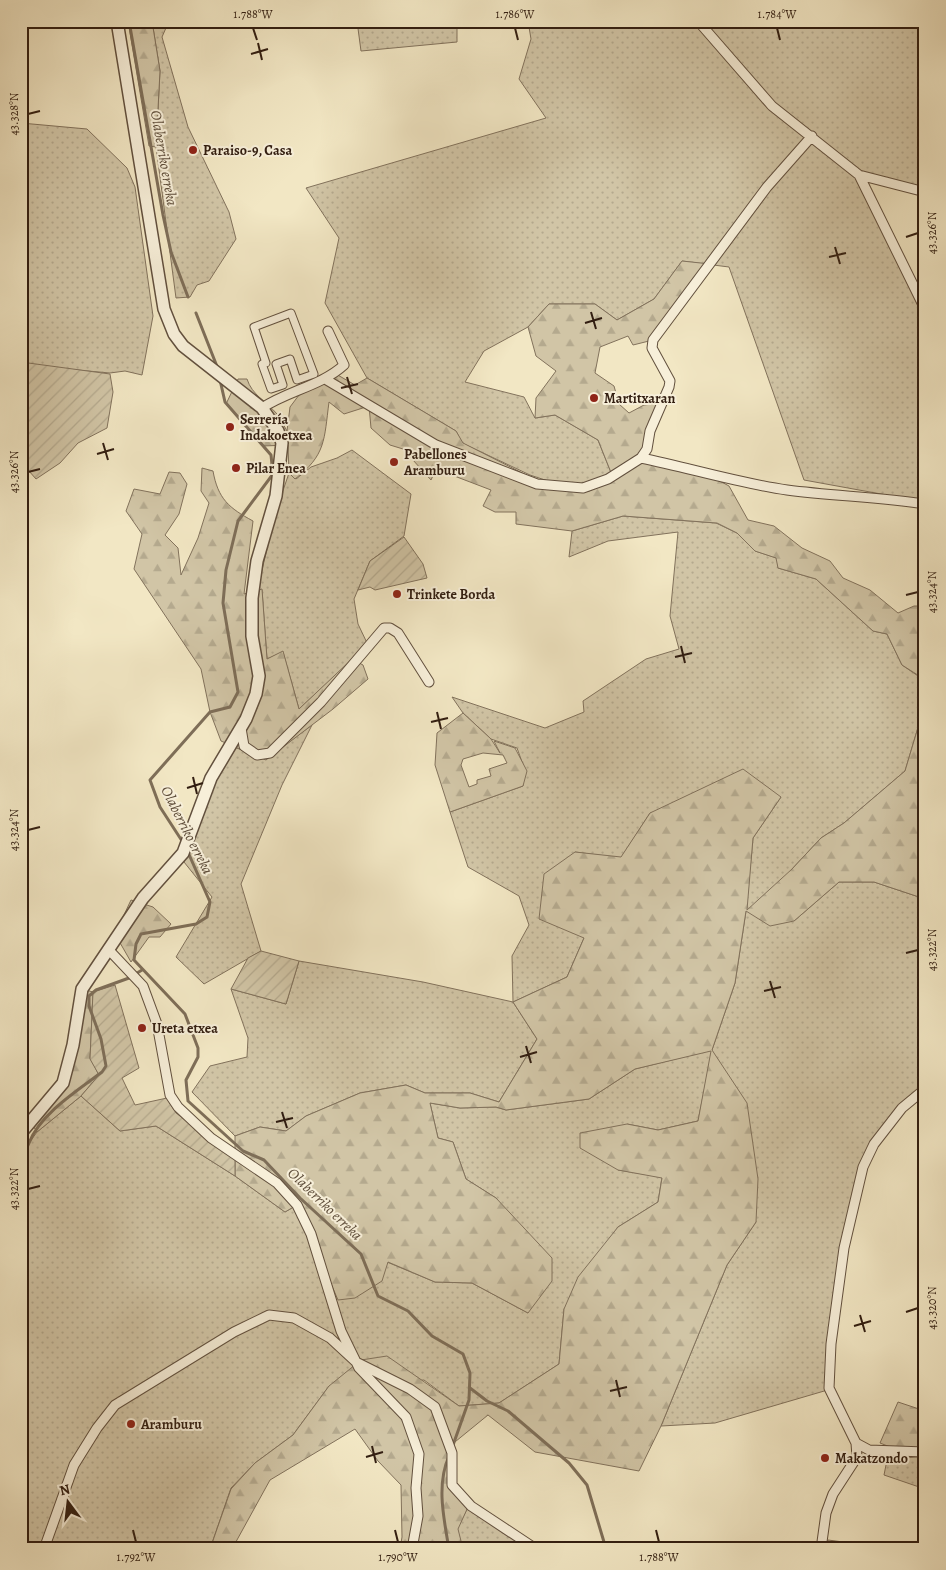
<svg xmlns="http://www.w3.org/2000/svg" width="946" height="1570" font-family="Alegreya,serif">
	<defs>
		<pattern id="grass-dots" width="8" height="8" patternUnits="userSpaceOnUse" patternTransform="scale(1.25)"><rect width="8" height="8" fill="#d1c5a6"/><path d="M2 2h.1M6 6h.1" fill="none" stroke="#b4a98e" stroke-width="1.8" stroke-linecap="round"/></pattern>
		<pattern id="forest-firs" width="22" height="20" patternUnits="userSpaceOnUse" patternTransform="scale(1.25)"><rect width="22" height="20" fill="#d1c5a6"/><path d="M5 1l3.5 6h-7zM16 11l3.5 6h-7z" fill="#b4a98e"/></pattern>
		<pattern id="garden-furrows" width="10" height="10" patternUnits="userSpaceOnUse" patternTransform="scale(1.25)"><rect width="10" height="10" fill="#d1c5a6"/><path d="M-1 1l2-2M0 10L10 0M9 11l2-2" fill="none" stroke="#b4a98e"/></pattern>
	</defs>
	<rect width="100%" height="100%" fill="#f2e7c4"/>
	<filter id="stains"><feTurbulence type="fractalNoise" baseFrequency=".004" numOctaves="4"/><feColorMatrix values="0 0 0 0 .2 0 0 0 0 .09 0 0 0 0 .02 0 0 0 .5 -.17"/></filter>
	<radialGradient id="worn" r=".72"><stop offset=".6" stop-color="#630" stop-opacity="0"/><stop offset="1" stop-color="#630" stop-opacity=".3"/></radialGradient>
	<path fill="url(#grass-dots)" stroke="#82725c" d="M152 21H169L162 37 188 127 229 212 236 239 209 281 197 285 190 297 176 298 156 147 160 71Z
		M357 21H457V42L361 51Z
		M528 21H925V195L860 175 925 307V502L804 480 729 267 682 261 654 299 617 320 595 304H549L528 327 484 351 465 382 524 397 535 418 555 415 598 440 612 475 584 484 554 483 530 475 462 443 456 431 367 378 325 303 339 238 306 188 546 118 519 79 531 39Z
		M21 123 87 129 127 168 135 187 153 316 142 375 125 371 110 373 33 366 21 362Z
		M352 450 411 494 404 536 370 561 354 599 358 624 368 645 299 709 283 652 267 659 262 590 257 591 276 511 289 473 296 479 311 467 337 458Z
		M623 516 716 523 737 533 755 551 777 558 778 568 816 579 873 631 887 634 902 665 921 678 925 687V704L905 771 844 823 821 838 792 869 794 921 839 882H874L919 897 925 902V1089L874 1144 844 1248 831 1389 715 1423 661 1426 727 1265 756 1222 712 1051 698 1121 658 1130 627 1124 618 1170 662 1177 658 1202 618 1227 564 1309 559 1364 499 1403 459 1406 424 1380 329 1386 293 1435 255 1463 231 1488 210 1549H21V1154L37 1132 81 1096 120 1131 156 1126 235 1176 285 1212 297 1205 387 1262 435 1282 472 1283 528 1313 496 1198 466 1179 453 1142 438 1138 430 1103 460 1108 496 1107 506 1110 589 1099 635 1069 712 1050 735 983 746 911 753 838 781 797 650 813 621 858 575 852 584 938 567 977 513 1002 537 1039 499 1102 470 1093H425L406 1085 360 1093 306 1116 286 1131 260 1127 235 1136 192 1092 210 1066 247 1057 248 1038 231 989 286 1004 299 961 423 982 513 1002 512 956 529 925 519 896 468 867 450 812 523 786 525 770 517 748 491 739 463 713 452 697 545 728 584 712 583 701 646 659 679 649 670 616 678 532 608 541 569 557 572 531Z
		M312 725 282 785 241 884 261 951 204 984 176 957 212 897 184 862 220 771 234 747 266 759Z
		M925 1456V1489L884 1475 887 1460Z
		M468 1507 532 1549H463L457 1529Z
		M828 1540 896 1549H826Z"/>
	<path fill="url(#forest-firs)" stroke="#82725c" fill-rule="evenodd" d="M128 21H152L160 71 156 147 149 146Z
		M682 261 710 264 653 340 633 345 628 336 600 347 595 373 614 386 619 404 629 413 644 405 660 403 640 460 716 479 729 486 748 520 774 526 802 548 830 561 843 578 870 590 898 613 914 606H924L925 684 924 679 902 665 887 634 873 631 816 579 778 568 776 558 755 551 737 533 717 523 623 516 572 531 516 524V512H495L483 506 491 490 436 469 431 480 403 449 390 445 371 428 369 406 344 414 329 402C324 440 326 455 295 479L289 473 288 445 263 446 226 404 238 379H247C252 395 266 401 277 414 281 419 284 426 287 431L290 407 302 391 336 374 355 385 367 378 456 431 463 443 552 488 589 491 610 482 612 475 598 440 555 415 535 418 536 398 556 371 536 356 528 327 549 304H595L617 320 654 299Z
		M202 468 213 471C218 499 229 508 253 521L244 594 262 589 267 659 283 651 299 709 352 659 363 665 368 679 333 709 266 760 221 741 210 712 201 669 134 569 142 534 126 511 134 489 160 494 169 472 180 473 187 484 179 514 165 535 178 548 181 575 198 538 209 503 201 491Z
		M925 704V902L919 897 874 882H839L794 921 770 926 746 911 735 983 712 1050 747 1103 758 1179 756 1222 727 1265 661 1426 639 1471 535 1452 488 1415 450 1446V1485L468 1507 458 1529 463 1549H400L402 1537 401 1485 378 1461 355 1429 270 1480 232 1549H210L231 1489 255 1463 293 1435 329 1386 361 1360 387 1356 459 1406 499 1403 559 1364 564 1309 578 1277 618 1227 658 1202 662 1178 618 1170 580 1148V1133L627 1124 658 1130 698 1121 711 1051 635 1069 589 1099 506 1110 496 1107 460 1108 430 1103 438 1138 453 1142 466 1179 496 1198 552 1258V1281L528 1313 472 1283 435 1282 388 1262 382 1281 355 1298 338 1300 297 1205 285 1212 235 1176V1136L260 1127 286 1131 306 1116 360 1093 406 1085 425 1093H470L499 1102 537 1039 513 1002 567 977 584 938 539 919 544 874 575 852 621 857 650 813 743 769 781 797 753 838 747 910 792 869 821 838 844 823 905 771Z
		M463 713 491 739 500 753 494 741 515 748 527 771 523 786 450 812 435 765 437 733ZM483 753 503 755 507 763 489 769 491 776 477 780V784L469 787 461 765 463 759Z
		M131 900 153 907 171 924 160 937H149L131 962 115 934Z
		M82 989 93 992 90 1058 99 1075 81 1096 37 1132 28 1118 69 1067Z
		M898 1402 925 1411V1448L895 1449 880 1443Z"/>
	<path fill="url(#garden-furrows)" stroke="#82725c" d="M21 362 110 374 113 392 107 428 78 443 60 463 36 479 21 462Z
		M404 537 423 564 427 578 375 590 370 587 358 590 370 561Z
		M261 951 299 961 286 1004 231 989 248 958Z
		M115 985 139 1068 122 1078 135 1105 167 1098 176 1113 235 1157V1176L156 1126 120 1131 81 1096 99 1075 90 1059 93 992Z"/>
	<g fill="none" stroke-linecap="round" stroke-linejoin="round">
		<path stroke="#7e6e58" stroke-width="3" d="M129 21 163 215 171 252 188 297
			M196 313 218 369
			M184 844 160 807 150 780 210 712 230 707 238 692 223 603 226 570 238 521 273 474 271 455 225 402 220 380
			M187 850 210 902 207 917 196 924 141 934 136 944 134 960 185 1014 198 1048V1057L186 1080 188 1101 243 1151 264 1160 300 1198 361 1254 378 1296 408 1311 432 1336 463 1354 470 1373 469 1400 452 1448
			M21 1173C25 1163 24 1152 29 1143 40 1114 78 1090 102 1072L106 1066 101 1039 89 1006V996L96 990 129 978 142 970
			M470 1388 487 1401 508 1411 569 1463 587 1485 604 1542 608 1549
			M449 1456C436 1485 444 1519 449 1549"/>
		<g stroke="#62503e" stroke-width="9">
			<path id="pedestrian" d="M291 313 314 374 297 380 290 359 276 364 283 385 271 389 262 364 266 363 254 327Z"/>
		</g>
		<g stroke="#62503e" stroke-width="11">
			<path id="minor" d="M698 21 772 106 859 175 925 309
				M859 175 925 192
				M325 379 436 445 537 484 583 488 608 479 641 458 647 449 650 431 669 387 670 381 652 348 653 340 767 187 812 136
				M262 408C287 391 321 386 344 365L328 331
				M641 458C690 468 738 483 787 490 833 496 879 497 925 504
				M241 728 244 746 257 755 270 753 321 702 384 628H390L398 633 429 682
				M108 949 143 986 157 1024 170 1095 178 1107 211 1138 277 1183 297 1205 311 1234 341 1331 359 1368 406 1417 419 1454 416 1488 418 1516 412 1549
				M856 1443 869 1450 925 1452
				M44 1549 74 1465 97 1428 115 1405 234 1332 269 1315 294 1318 330 1338 356 1362 410 1389 435 1407 452 1453V1485L471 1506 536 1549
				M821 1549 826 1513 833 1494 857 1457 856 1443 829 1388 831 1344 844 1248 863 1167 874 1144 902 1108 925 1089"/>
		</g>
		<g stroke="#62503e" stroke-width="14">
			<path id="tertiary" d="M21 1133 63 1083 73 1045 82 989 143 898 183 853 211 778 246 719 256 694 259 676 252 636V598L257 561 276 496 282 443 278 431 262 408 183 346 174 334 164 309 117 21"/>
		</g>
		<use href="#pedestrian" stroke="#f7efd9" stroke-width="7"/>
		<use href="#minor" stroke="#f7efd9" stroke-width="9"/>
		<use href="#tertiary" stroke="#f7efd9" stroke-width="11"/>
	</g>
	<path fill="none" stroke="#321e11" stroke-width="2" d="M253 28 257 40M515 28 518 40M777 28 780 40M258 43 262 60M251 54 268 49M28 114 40 111M906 237 918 233M835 247 840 264M829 257 846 253M591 312 596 329M585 323 602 318M347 377 352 394M341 388 358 384M103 443 108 460M97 454 114 449M28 472 40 469M906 595 918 592M681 646 685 663M675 657 692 653M437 712 441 729M431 722 448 718M193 777 197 794M187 788 203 783M28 830 40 827M906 953 918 950M770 981 775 998M764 991 781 987M526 1046 531 1063M520 1057 537 1052M282 1112 287 1128M276 1122 293 1118M28 1189 40 1186M906 1312 918 1308M860 1315 865 1332M854 1326 871 1321M616 1380 620 1397M610 1391 627 1387M372 1446 376 1463M366 1457 383 1452M133 1530 136 1542M395 1530 398 1542M656 1530 659 1542"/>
	<g fill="#8f2418" stroke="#f7efd9" stroke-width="2">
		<circle cx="193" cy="150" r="5"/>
		<circle cx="594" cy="398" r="5"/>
		<circle cx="230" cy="427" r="5"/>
		<circle cx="394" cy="462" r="5"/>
		<circle cx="236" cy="468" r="5"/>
		<circle cx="397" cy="594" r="5"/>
		<circle cx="142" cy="1028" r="5"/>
		<circle cx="131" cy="1424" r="5"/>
		<circle cx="825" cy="1458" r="5"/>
	</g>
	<g text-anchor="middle" stroke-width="4" stroke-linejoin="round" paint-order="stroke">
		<g font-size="14" font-weight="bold" fill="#321e11" stroke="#f7efd9" text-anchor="start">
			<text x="203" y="155">Paraiso-9, Casa</text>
			<text x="604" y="403">Martitxaran</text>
			<text x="240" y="424">Serrería<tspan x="240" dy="16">Indakoetxea</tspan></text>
			<text x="404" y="459">Pabellones<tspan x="404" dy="16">Aramburu</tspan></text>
			<text x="246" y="473">Pilar Enea</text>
			<text x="407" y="599">Trinkete Borda</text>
			<text x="152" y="1033">Ureta etxea</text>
			<text x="141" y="1429">Aramburu</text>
			<text x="835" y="1463">Makatzondo</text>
		</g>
		<g font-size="15" font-style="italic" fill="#5e4d3a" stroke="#f7efd9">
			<text transform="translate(164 158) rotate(80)" y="5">Olaberriko erreka</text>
			<text transform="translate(187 830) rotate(63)" y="5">Olaberriko erreka</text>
			<text transform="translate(325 1204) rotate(44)" y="5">Olaberriko erreka</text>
		</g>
	</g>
	<rect width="946" height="1570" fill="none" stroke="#f2e7c4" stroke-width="55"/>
	<g transform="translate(68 1502) rotate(345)" stroke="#f7efd9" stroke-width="4" paint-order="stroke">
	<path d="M0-4L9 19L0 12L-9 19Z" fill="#321e11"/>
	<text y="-8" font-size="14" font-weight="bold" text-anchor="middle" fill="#321e11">N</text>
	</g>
	<rect x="28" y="28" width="890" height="1514" fill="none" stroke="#321e11" stroke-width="2"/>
	<g font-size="12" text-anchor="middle" fill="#321e11">
		<text x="253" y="18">1.788°W</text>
		<text x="515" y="18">1.786°W</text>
		<text x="777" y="18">1.784°W</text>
		<text transform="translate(14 114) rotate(-90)" y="4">43.328°N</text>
		<text transform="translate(932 233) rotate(-90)" y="4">43.326°N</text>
		<text transform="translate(14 472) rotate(-90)" y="4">43.326°N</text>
		<text transform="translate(932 592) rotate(-90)" y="4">43.324°N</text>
		<text transform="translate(14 830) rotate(-90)" y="4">43.324°N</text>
		<text transform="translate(932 950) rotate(-90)" y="4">43.322°N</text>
		<text transform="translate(14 1189) rotate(-90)" y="4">43.322°N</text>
		<text transform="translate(932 1308) rotate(-90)" y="4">43.320°N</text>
		<text x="136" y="1561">1.792°W</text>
		<text x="398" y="1561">1.790°W</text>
		<text x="659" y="1561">1.788°W</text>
	</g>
	<rect width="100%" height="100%" filter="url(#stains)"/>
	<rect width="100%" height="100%" fill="url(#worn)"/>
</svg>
